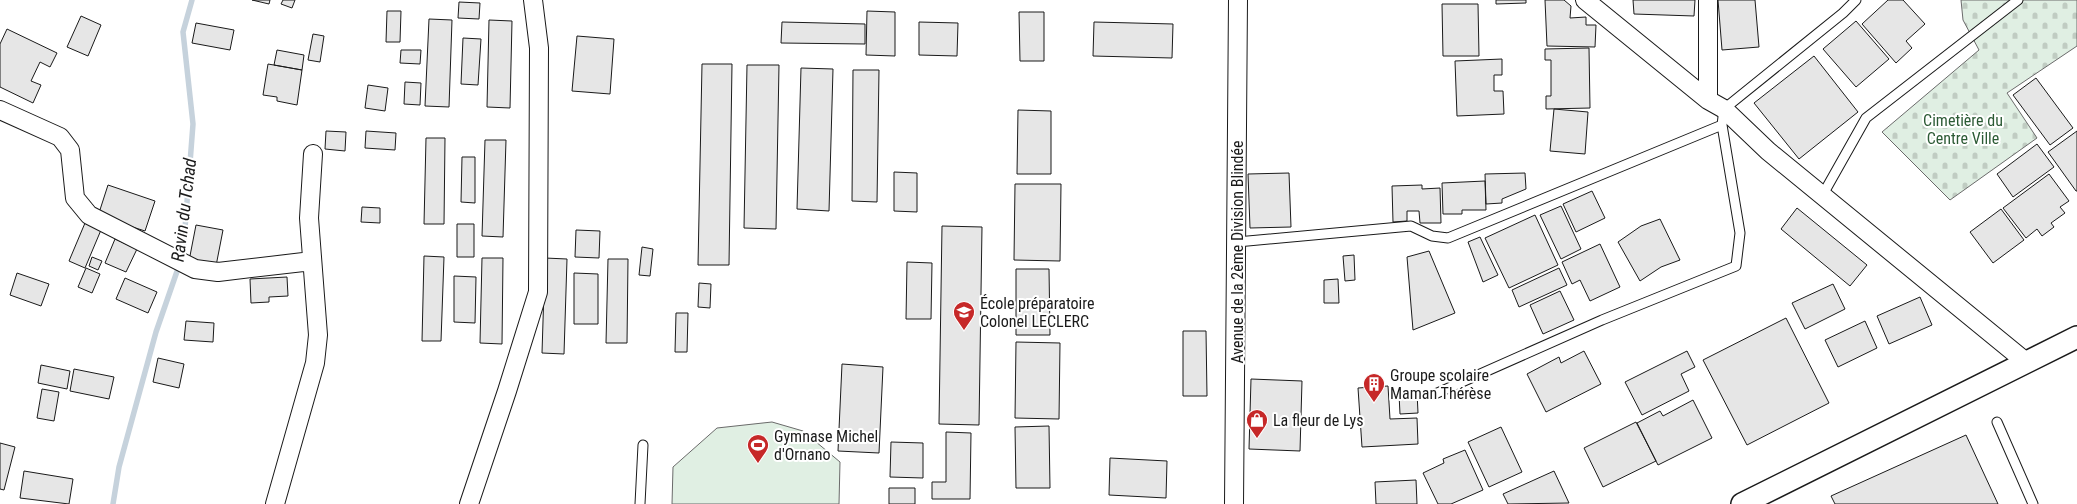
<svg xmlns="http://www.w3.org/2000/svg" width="2077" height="504" font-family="'Roboto Condensed',sans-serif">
	<defs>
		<pattern id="cemetery-stones" width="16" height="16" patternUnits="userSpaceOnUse" patternTransform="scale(1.25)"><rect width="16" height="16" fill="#e0efe3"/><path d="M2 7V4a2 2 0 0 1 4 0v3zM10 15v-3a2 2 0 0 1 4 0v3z" fill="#c0ccc2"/></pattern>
	</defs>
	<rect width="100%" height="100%" fill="#fff"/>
	<path fill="#e0efe3" stroke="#6a6a6a" d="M772 422 803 431 840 462 839 504H672L673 467 717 428Z"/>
	<path fill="url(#cemetery-stones)" stroke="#6a6a6a" d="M1961 0H2077V46L2007 93 2037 138 1950 200 1882 132 1979 50 1963 20Z"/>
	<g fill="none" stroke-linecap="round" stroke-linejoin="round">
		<path stroke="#c6d2dc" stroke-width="5.5" d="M113 504 119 467 156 332 183 254 193 124 183 32 192 0"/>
	</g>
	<path fill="#e6e6e6" stroke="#1a1a1a" d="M252 0H270L269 4Z
		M283 0H295L292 8 281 4Z
		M1496 0H1526V3L1496 4Z
		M1545 0H1564L1571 6 1570 18 1586 17V25H1596L1595 47 1547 46Z
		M1633 0H1695L1694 16 1634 14Z
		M1718 0H1755L1759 47 1722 50Z
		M1888 0H1903L1925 24 1906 41 1912 48 1896 63 1862 24Z
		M459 2 480 3 479 19 458 18Z
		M1442 4H1478L1479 56H1443Z
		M387 11H401L400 42H386Z
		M867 11 895 12V56L866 55Z
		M1019 12H1044V61H1020Z
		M81 16 101 25 88 56 67 47Z
		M429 19 452 20 449 107 425 106Z
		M489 20 512 21 510 108 487 107Z
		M1856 21 1889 59 1856 87 1823 49Z
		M782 22 865 24V44L781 43Z
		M919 22 958 23 957 56 919 55Z
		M1094 22 1173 24 1172 58 1093 56Z
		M196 23 234 30 230 50 192 43Z
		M7 29 57 53 50 67 40 62 31 81 41 85 33 103 0 87V44Z
		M313 34 324 36 320 62 308 60Z
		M577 36 614 39 610 94 572 91Z
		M463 38 481 39 478 85 461 84Z
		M1589 48 1590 108 1546 109V96H1551V60H1545V49Z
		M277 50 304 55 302 70 274 65Z
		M401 50H421L420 64 400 63Z
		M1814 56 1858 112 1799 159 1754 103Z
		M1502 59V75H1494V91H1503L1504 114 1457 116 1455 61Z
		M268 64 302 70 297 105 277 101V97L263 95Z
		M702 64H732L729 265H698Z
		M747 65H779L776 229 744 228Z
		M801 68 833 69 829 211 797 209Z
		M853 70H879L877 202 852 201Z
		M2036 78 2073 128 2050 145 2013 95Z
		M405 82 421 83 420 105 404 104Z
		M368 85 388 88 385 111 365 108Z
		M1554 109 1588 112 1585 154 1550 151Z
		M1018 110 1051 111V174H1017Z
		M326 131 346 132 345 151 325 149Z
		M366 131 396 133 395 150 365 148Z
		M2077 131V191H2076L2048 152Z
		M426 138H445L444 224H424Z
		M485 140H506L503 237 482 236Z
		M2037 144 2054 167 2013 197 1997 174Z
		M462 157H475V203L461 202Z
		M894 172 917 173V212L894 211Z
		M1289 173 1291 227 1250 228 1248 174Z
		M1525 173 1526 189 1502 199V203L1486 204 1485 174Z
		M2049 174 2069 201 2060 207 2065 213 2051 223 2054 227 2042 236 2037 229 2026 238 2003 208Z
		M1485 181 1486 210H1462V214H1443L1442 183Z
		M1015 184H1061L1060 261 1014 260Z
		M108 185 155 201 145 231 98 216Z
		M1422 185V189L1440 188 1441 223H1420L1419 211H1407V221L1393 222 1392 186Z
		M1592 191 1605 218 1576 232 1563 204Z
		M1561 206 1581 249 1561 259 1540 215Z
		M362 207 380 208V223L361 222Z
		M1797 208 1867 265 1850 286 1781 229Z
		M2001 209 2024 240 1993 263 1970 232Z
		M1535 215 1558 265 1509 288 1485 238Z
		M1660 219 1680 260 1661 267 1640 281 1618 242 1641 226Z
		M85 223 101 230 85 268 69 261Z
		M457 224H474V257H457Z
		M196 225 223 230 216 266 189 261Z
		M942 226 982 227 979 425 939 424Z
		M576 230 600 231 599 258 575 257Z
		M1480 237 1498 275 1483 282 1468 242Z
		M115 239 137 249 126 272 105 263Z
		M1600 244 1620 287 1590 301 1580 280 1572 284 1562 262Z
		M642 247 653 249 650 276 639 275Z
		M1429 251 1455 313 1413 330 1407 257Z
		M1354 255 1355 280 1345 281 1343 256Z
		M424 256 444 257 441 341H422Z
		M92 257 102 261 98 270 89 266Z
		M482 258H503L502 344 480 343Z
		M545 258 567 259 564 354 542 353Z
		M608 259H628L627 343H606Z
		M907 262 932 263 931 319H906Z
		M86 268 100 274 92 293 78 287Z
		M1559 268 1567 285 1519 307 1512 290Z
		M1016 269H1049L1050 335H1016Z
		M17 273 49 284 41 306 10 295Z
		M574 273 598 274V324H574Z
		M454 276 476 277 475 323 454 322Z
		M287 277 288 296 269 297V302L251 303 250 279Z
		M125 278 157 292 148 313 116 299Z
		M1338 279 1339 303H1324V280Z
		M699 283 711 284 710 308 698 307Z
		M1833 284 1845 309 1805 329 1792 303Z
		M1560 291 1574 320 1543 334 1530 305Z
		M1920 297 1932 325 1889 344 1877 316Z
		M676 313H688L687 352H675Z
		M1786 318 1829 403 1747 445 1703 360Z
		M186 321 214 323 213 342 184 340Z
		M1865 321 1877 348 1838 367 1825 340Z
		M1183 331H1206L1207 396H1183Z
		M1016 342 1060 343 1059 419 1015 418Z
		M1584 351 1601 384 1546 412 1527 374 1559 357 1561 363Z
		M1687 351 1695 367 1681 374 1689 391 1642 415 1625 382Z
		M158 358 184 364 179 388 153 382Z
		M842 364 883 367 879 453 838 451Z
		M41 365 70 371 67 389 38 383Z
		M74 369 114 377 109 399 70 391Z
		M1251 379 1302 381 1300 451 1249 449Z
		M1388 386 1390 419 1417 418 1418 444 1362 447 1358 388Z
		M42 389 59 392 54 421 37 418Z
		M1417 392 1418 413 1400 414 1399 394Z
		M1693 400 1712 438 1658 465 1637 423 1660 411 1663 416Z
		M1636 422 1656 461 1603 487 1584 448Z
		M1049 426 1050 488H1016L1015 427Z
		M1501 427 1522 472 1489 487 1468 442Z
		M946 432 971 433 970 499H932V482H946Z
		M1966 435 1998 504H1835L1831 496Z
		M891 442 923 443V478L890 477Z
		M0 443 15 447 4 490 0 489Z
		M1465 450 1483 490 1451 504H1438L1423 473 1444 463 1443 459Z
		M1110 458 1167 461 1166 498 1109 495Z
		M24 471 73 479 69 504 20 498Z
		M1554 471 1569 503 1508 504 1503 494Z
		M1416 480 1417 504H1376L1375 482Z
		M889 488H915V504H889Z"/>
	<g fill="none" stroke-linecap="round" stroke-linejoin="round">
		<g stroke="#1a1a1a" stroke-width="11">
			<path id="service" d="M1822 196 1866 118 2018 0
				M1237 242 1411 226 1432 236 1448 238 1722 125
				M1435 394 1602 320 1736 266 1740 233 1722 125 1724 109 1843 13 1856 0
				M1997 422 2033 504
				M640 504 643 445"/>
		</g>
		<g stroke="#1a1a1a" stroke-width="20">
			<path id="minor" d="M1585 0 1708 100 1724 109 1768 151 2026 362
				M1708 100V0
				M0 110 60 137 70 150 75 198 89 215 195 269 218 272 312 261
				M275 504 315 363 318 335 309 218 313 154
				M469 504 507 391 538 292 539 48 533 0
				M1234 504 1238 0"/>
		</g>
		<g stroke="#1a1a1a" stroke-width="24">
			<path id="tertiary" d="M1742 504 2077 337"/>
		</g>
		<use href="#service" stroke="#fff" stroke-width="9"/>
		<use href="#minor" stroke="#fff" stroke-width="18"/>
		<use href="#tertiary" stroke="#fff" stroke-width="21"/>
	</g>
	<defs>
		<g id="school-pin" transform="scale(1.125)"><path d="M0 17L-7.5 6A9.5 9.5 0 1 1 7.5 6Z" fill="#c62828" stroke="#fff"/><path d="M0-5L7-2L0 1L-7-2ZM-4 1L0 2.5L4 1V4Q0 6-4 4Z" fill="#fff"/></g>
		<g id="building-pin" transform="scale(1.125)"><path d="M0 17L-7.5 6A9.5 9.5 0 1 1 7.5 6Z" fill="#c62828" stroke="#fff"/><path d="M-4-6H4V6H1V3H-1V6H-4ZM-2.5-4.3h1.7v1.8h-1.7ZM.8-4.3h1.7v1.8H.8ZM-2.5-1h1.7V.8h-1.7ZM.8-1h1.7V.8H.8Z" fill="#fff"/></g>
		<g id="shop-pin" transform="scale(1.125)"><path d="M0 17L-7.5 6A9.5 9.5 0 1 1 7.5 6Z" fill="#c62828" stroke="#fff"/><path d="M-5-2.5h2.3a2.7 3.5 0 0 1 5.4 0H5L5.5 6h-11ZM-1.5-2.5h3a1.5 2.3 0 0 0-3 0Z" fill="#fff"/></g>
		<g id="stadium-pin" transform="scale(1.125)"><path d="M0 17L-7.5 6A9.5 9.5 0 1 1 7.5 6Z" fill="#c62828" stroke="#fff"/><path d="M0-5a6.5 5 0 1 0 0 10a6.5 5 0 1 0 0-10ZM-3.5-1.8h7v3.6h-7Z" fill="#fff"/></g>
	</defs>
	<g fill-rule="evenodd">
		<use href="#school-pin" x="964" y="312"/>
		<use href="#building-pin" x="1374" y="384"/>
		<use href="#shop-pin" x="1257" y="420"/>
		<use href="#stadium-pin" x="758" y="445"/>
	</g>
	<g text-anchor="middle" stroke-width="4" stroke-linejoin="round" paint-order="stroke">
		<g font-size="16" fill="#2b5a34" stroke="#fff">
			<text x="1963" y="126">Cimetière du<tspan x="1963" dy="18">Centre Ville</tspan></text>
		</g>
		<g font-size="16" fill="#1a1a1a" stroke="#fff">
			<text transform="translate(1237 252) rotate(-90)" y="6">Avenue de la 2ème Division Blindée</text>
		</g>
		<g font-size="16" fill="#1a1a1a" stroke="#fff" text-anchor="start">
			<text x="980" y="309">École préparatoire<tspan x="980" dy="18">Colonel LECLERC</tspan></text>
			<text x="1390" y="381">Groupe scolaire<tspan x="1390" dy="18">Maman Thérèse</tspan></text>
			<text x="1273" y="426">La fleur de Lys</text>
			<text x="774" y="442">Gymnase Michel<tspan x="774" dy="18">d'Ornano</tspan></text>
		</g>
		<g font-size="18" font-style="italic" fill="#1a1a1a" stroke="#fff">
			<text transform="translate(184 210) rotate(-83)" y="6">Ravin du Tchad</text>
		</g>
	</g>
</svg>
